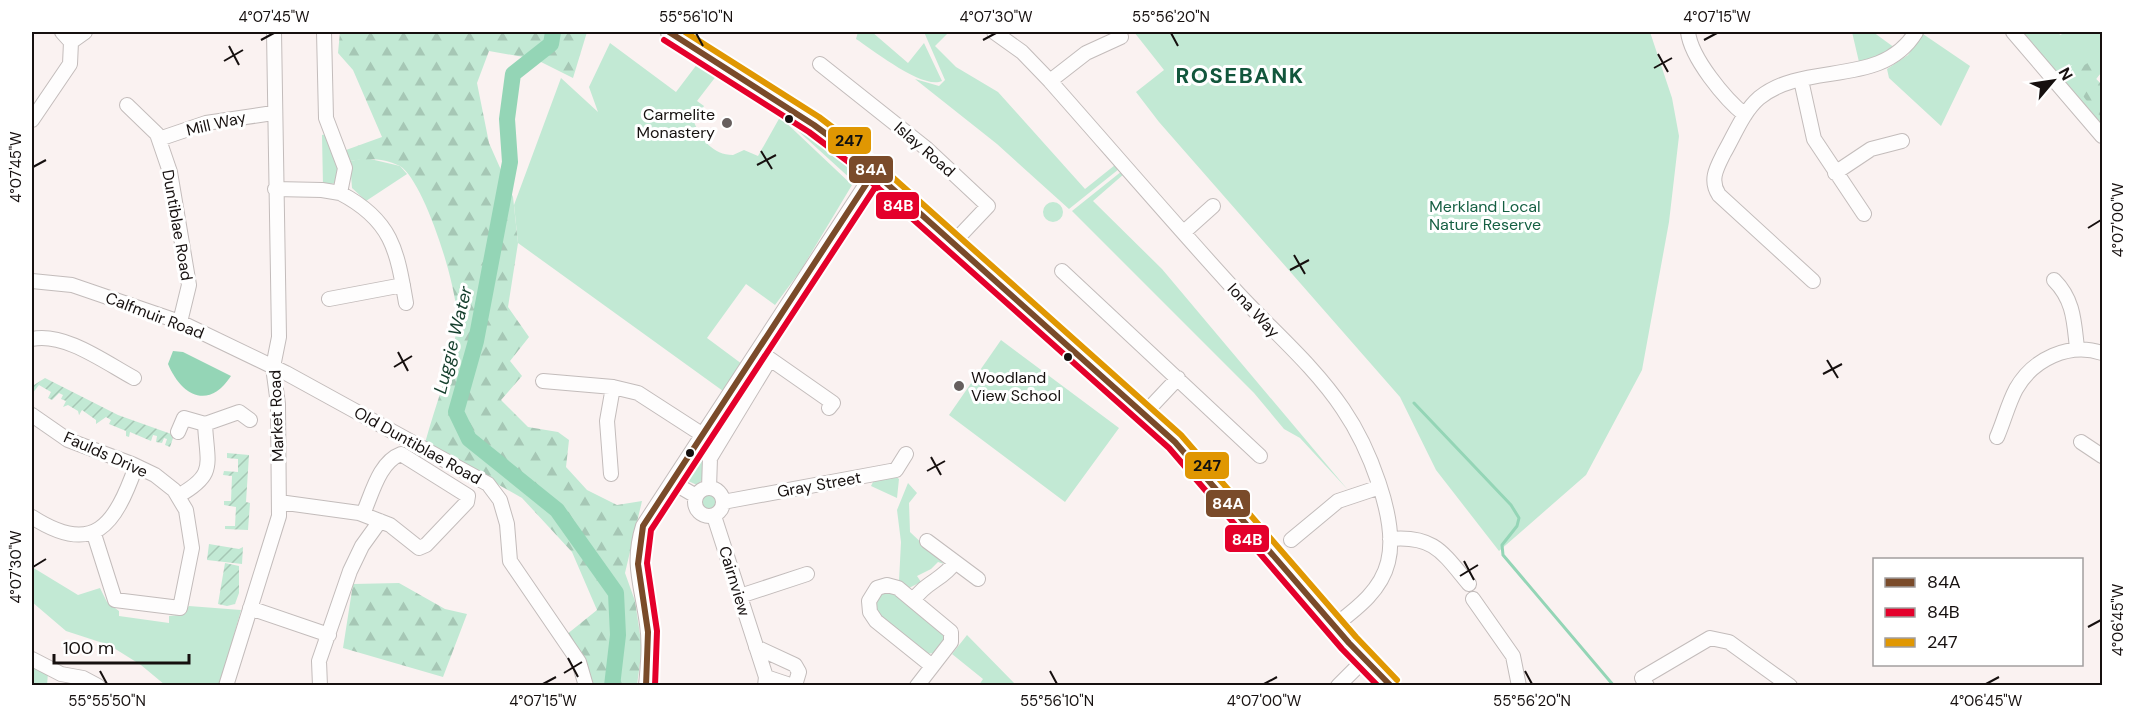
<svg xmlns="http://www.w3.org/2000/svg" width="2134" height="717" font-family="'DM Sans',sans-serif">
	<defs>
		<pattern id="forest-firs" width="22" height="20" patternUnits="userSpaceOnUse" patternTransform="scale(1.5)"><rect width="22" height="20" fill="#c2e9d4"/><path d="M5 1l3.5 6h-7zM16 11l3.5 6h-7z" fill="#a6c7b5"/></pattern>
		<pattern id="garden-furrows" width="10" height="10" patternUnits="userSpaceOnUse" patternTransform="scale(1.5)"><rect width="10" height="10" fill="#c2e9d4"/><path d="M-1 1l2-2M0 10L10 0M9 11l2-2" fill="none" stroke="#a6c7b5"/></pattern>
	</defs>
	<rect width="100%" height="100%" fill="#faf2f1"/>
	<path fill="#c2e9d4" d="M858 32H872L908 63 924 43 942 81C923 90 873 50 856 39Z
		M924 32H949L935 46 956 67 998 92 1085 189 1115 165 1119 169 1069 209 997 144 915 79 939 86 945 80Z
		M1134 32H1650L1672 98 1679 136 1669 222 1642 370 1586 475 1499 551 1436 470 1400 397 1159 122 1136 92 1164 70Z
		M1852 32H1873L1895 48 1874 58 1859 62Z
		M2013 32H2055L2061 35 2063 32H2102V71L2096 79 2102 85V136Z
		M1923 34 1970 66 1941 126 1889 78 1887 69 1908 55Z
		M610 43 676 92 698 63 717 75 697 101 704 106 694 122C701 139 713 155 733 155L744 150 758 156 780 117 852 185 801 270 775 305 746 284 707 338 742 364 723 391 518 243 514 205 561 78 598 112 589 87Z
		M795 96 907 186 903 191 801 109 802 107 792 99Z
		M787 116 818 134 861 171 860 182 853 181 785 119Z
		M327 134 341 168 335 183 323 186 322 135Z
		M366 158 400 166 407 174 366 201 352 188 350 161Z
		M1122 171 1124 174 1093 201 1162 269 1348 490 1300 438 1284 429 1254 393 1072 211Z
		M882 194 892 197 947 247 871 195Z
		M1043 212a10 10 0 1 1 20 0a10 10 0 1 1-20 0Z
		M1001 340 1119 428 1065 502 949 415Z
		M760 356 762 360 707 456 697 457Z
		M705 459 703 479 697 485 686 480V473L695 460Z
		M894 475 899 479 897 498 871 486 875 478Z
		M908 483 917 493 909 503 910 532 944 564 938 562 931 569 917 576 921 582 909 588 899 581 901 542 897 510Z
		M699 502a10 10 0 1 1 20 0a10 10 0 1 1-20 0Z
		M1243 504H1247L1335 609 1330 613 1248 517 1241 505Z
		M32 567 78 595 100 588 107 602 119 611V616L169 623V616L180 615 189 606 241 610 220 685H165L141 665 109 645 66 631 32 602Z
		M889 588 944 630 945 643 939 652 927 654 875 614 874 596Z
		M967 635 1016 685H979L983 679 952 654Z
		M32 663 48 673 47 685H32Z"/>
	<path fill="url(#forest-firs)" d="M340 32H587L573 78 535 59 489 51 477 83 489 143 513 197 518 243 508 307 529 337 510 361 522 376 501 400 528 427 558 432 569 440 566 467 587 490 617 505 642 501 625 573 635 601 642 648 637 685H589L566 635 597 610 572 552 522 498 425 443C435 406 451 366 457 328 462 299 425 181 400 166 385 158 366 158 350 161L346 150 382 137 353 70 338 53Z
		M2092 61 2098 66 2100 74 2096 79 2102 85V118C2087 102 2059 74 2092 61Z
		M399 583 445 609 467 614 443 677 343 648 353 584Z"/>
	<path fill="url(#garden-furrows)" d="M45 378 118 415 174 435 170 447 165 445 167 439 164 438 162 443 156 442 157 436 153 435 151 441 130 432 129 437 126 436V431L109 424 111 420 106 417 96 424V420L82 410 79 415 78 411 68 405 63 407 66 401 61 399 63 395 59 393 52 400 48 398 51 392 39 385 32 394 34 385Z
		M227 453 249 455 246 502 250 503 248 530 225 529V526H235L236 507 224 505V501H231L232 476 223 475 224 471 238 472V459L227 458Z
		M209 544 239 549 243 547 242 564 207 560Z
		M225 563 239 566V593L235 604 227 606 218 604Z"/>
	<path fill="#94d5b6" d="M173 351 183 352 231 376C208 411 181 395 168 364Z"/>
	<g fill="none" stroke-linecap="round" stroke-linejoin="round">
		<path stroke="#94d5b6" stroke-width="3" d="M1414 403 1511 505 1519 518 1517 526 1502 545 1503 555 1614 686"/>
		<path stroke="#94d5b6" stroke-width="16" d="M553 32 551 44 513 74 507 119 510 162 476 341 456 412 469 439 557 510 616 593 618 635 612 686"/>
		<g stroke="#c3bcbb" stroke-width="16">
			<path id="minor" d="M324 32 326 118 345 168 340 193C392 220 397 250 406 303
				M994 32 1022 52 1050 81C1111 150 1171 220 1233 288 1269 328 1313 364 1343 409 1367 444 1399 519 1388 562 1381 591 1356 609 1334 626
				M1688 32C1691 58 1725 99 1745 115
				M2013 32 2102 136
				M71 42 85 32
				M820 64 927 149 988 206 953 243
				M1801 80 1814 139 1864 214
				M1050 81 1086 53 1121 37
				M127 105 157 134 170 172 189 285 180 322
				M32 120 70 64 71 42 62 32
				M159 139 206 123 273 113
				M1835 173 1871 149 1902 141
				M275 189 322 190 340 193
				M1184 232 1213 206
				M1062 271 1260 456
				M2054 280C2074 300 2074 322 2077 348
				M32 281 72 285 180 322 286 373 488 484 500 500 507 524 510 561 579 662 586 686
				M1813 281 1719 195C1709 180 1717 167 1724 153 1735 134 1743 112 1759 98 1806 60 1881 89 1916 32
				M329 299 403 285
				M32 339C65 332 106 363 134 378
				M543 381 613 387 638 393 703 435
				M1145 413 1178 378
				M32 415 68 440 132 464 155 475 174 490 186 510 192 548 180 608 115 600 94 534
				M178 432 184 418 205 424 239 412 250 420
				M1997 437C2004 421 2008 404 2016 389 2033 359 2069 342 2102 353
				M2081 442 2102 456
				M611 474 607 421 613 387
				M672 482 696 496
				M695 502a14 14 0 1 1 28 0a14 14 0 1 1-28 0Z
				M709 488 710 458 770 359 833 403 829 408
				M178 496C217 474 207 465 205 424
				M279 502 359 513 390 525 419 548 426 545 467 502 468 496 401 454C379 462 372 494 363 514
				M723 502 896 470 906 454
				M714 516 766 677 765 686
				M32 517C94 557 115 525 136 466
				M1390 539C1434 535 1443 553 1469 584
				M1291 540 1338 501 1380 487
				M927 541 978 579
				M740 596 807 574
				M1473 599 1513 656 1519 686
				M914 600C925 582 943 580 955 562
				M250 608 329 635
				M756 647 795 665 799 672 796 682 790 685 766 677
				M32 659 61 674 83 678 98 686
				M226 686 279 516 278 404 273 367 279 337 274 32
				M320 686 319 661 350 571 362 546 380 521
				M646 686C648 665 650 644 647 624 642 586 631 564 643 526L874 172
				M917 686 951 642V632L898 588 887 585 877 588 869 601 870 612 876 621 932 666
				M1338 686 1364 660
				M1647 686 1642 678 1710 638 1729 642 1790 686"/>
		</g>
		<g stroke="#c3bcbb" stroke-width="19">
			<path id="major" d="M669 32 814 125 856 156 1175 442 1349 643 1391 686"/>
		</g>
		<use href="#minor" stroke="#fefdfd" stroke-width="14"/>
		<use href="#major" stroke="#fefdfd" stroke-width="16"/>
		<g stroke="#fff" stroke-width="10">
			<path id="bus-1" d="M669 32 814 125 856 156 1175 442 1349 643 1391 686
				M646 686 648 632 638 564 643 526 874 172"/>
		</g>
		<g stroke="#fff" stroke-width="10">
			<path id="bus-2" d="M664 40 809 132 850 163 1169 448 1342 649 1378 686
				M655 686 657 631 647 563 651 530 882 177"/>
		</g>
		<g stroke="#fff" stroke-width="10">
			<path id="bus-3" d="M685 32 819 117 861 149 1181 435 1356 637 1397 680"/>
		</g>
		<use href="#bus-1" stroke="#7a4b2a" stroke-width="6"/>
		<use href="#bus-2" stroke="#e4002b" stroke-width="6"/>
		<use href="#bus-3" stroke="#e09702" stroke-width="6"/>
	</g>
	<path fill="none" stroke="#16100f" stroke-width="2" d="M696 33 703 46M1171 33 1178 46M261 40 274 33M983 40 996 33M1704 40 1717 33M229 46 239 65M1658 54 1668 72M224 61 243 50M1654 68 1672 58M761 151 772 169M757 165 776 155M33 167 46 160M2088 228 2101 220M1294 255 1305 274M1290 270 1309 260M398 352 408 371M1827 360 1838 378M394 367 412 356M1823 374 1842 364M931 457 941 475M927 471 945 461M1464 561 1474 580M33 567 46 559M1460 576 1478 565M2088 627 2101 620M568 658 578 677M100 671 107 684M1050 671 1057 684M1525 671 1532 684M564 673 582 662M543 684 556 677M1264 684 1277 677M1986 684 1999 677"/>
	<g fill="#16100f" stroke="#fff" stroke-width="2">
		<circle cx="789" cy="119" r="5"/>
		<circle cx="1068" cy="357" r="5"/>
		<circle cx="690" cy="453" r="5"/>
	</g>
	<g fill="#665f5e" stroke="#fff" stroke-width="2">
		<circle cx="727" cy="123" r="6"/>
		<circle cx="959" cy="386" r="6"/>
	</g>
	<g text-anchor="middle" stroke-width="6" stroke-linejoin="round" paint-order="stroke">
		<g font-size="16" fill="#16100f" stroke="#fff" text-anchor="end">
			<text x="715" y="120">Carmelite<tspan x="715" dy="18">Monastery</tspan></text>
			<text x="971" y="383" text-anchor="start">Woodland<tspan x="971" dy="18">View School</tspan></text>
		</g>
		<g font-size="16" fill="#16100f" stroke="#fff">
			<text transform="translate(216 123) rotate(-13)" y="6">Mill Way</text>
			<text transform="translate(925 149) rotate(41)" y="6">Islay Road</text>
			<text transform="translate(178 225) rotate(80)" y="6">Duntiblae Road</text>
			<text transform="translate(1254 310) rotate(47)" y="6">Iona Way</text>
			<text transform="translate(155 315) rotate(21)" y="6">Calfmuir Road</text>
			<text transform="translate(276 416) rotate(-92)" y="6">Market Road</text>
			<text transform="translate(418 445) rotate(29)" y="6">Old Duntiblae Road</text>
			<text transform="translate(106 454) rotate(24)" y="6">Faulds Drive</text>
			<text transform="translate(819 484) rotate(-10)" y="6">Gray Street</text>
			<text transform="translate(735 581) rotate(73)" y="6">Cairnview</text>
		</g>
		<g font-size="16" fill="#155f42" stroke="#fff">
			<text x="1485" y="212">Merkland Local<tspan x="1485" dy="18">Nature Reserve</tspan></text>
		</g>
		<g font-size="18" font-style="italic" fill="#143e2c" stroke="#fff">
			<text transform="translate(453 340) rotate(-76)" y="6">Luggie Water</text>
		</g>
		<g font-size="22" font-weight="bold" letter-spacing="1.5" fill="#12563c" stroke="#fff">
			<text x="1240" y="83">ROSEBANK</text>
		</g>
	</g>
	<g stroke="#fff" stroke-width="2">
		<rect x="827" y="126" width="45" height="29" rx="6" fill="#e09702"/>
		<rect x="848" y="155" width="46" height="29" rx="6" fill="#7a4b2a"/>
		<rect x="875" y="191" width="45" height="29" rx="6" fill="#e4002b"/>
		<rect x="1184" y="451" width="46" height="29" rx="6" fill="#e09702"/>
		<rect x="1205" y="489" width="46" height="29" rx="6" fill="#7a4b2a"/>
		<rect x="1224" y="524" width="46" height="29" rx="6" fill="#e4002b"/>
	</g>
	<g font-size="16" text-anchor="middle" font-weight="bold" fill="#fff">
		<text x="871" y="175">84A</text>
		<text x="898" y="211">84B</text>
		<text x="1228" y="509">84A</text>
		<text x="1247" y="545">84B</text>
	</g>
	<g font-size="16" text-anchor="middle" font-weight="bold" fill="#111">
		<text x="849" y="146">247</text>
		<text x="1207" y="471">247</text>
	</g>
	<rect width="2134" height="717" fill="none" stroke="#ffffff" stroke-width="66"/>
	<rect x="1873" y="558" width="210" height="108" fill="#ffffff" stroke="#a29f9f" stroke-width="1.5"/>
	<rect x="1885" y="578" width="30" height="9" fill="#7a4b2a" stroke="#a29f9f" stroke-width="1.5"/>
	<text x="1927" y="588" font-size="18" fill="#16100f">84A</text>
	<rect x="1885" y="608" width="30" height="9" fill="#e4002b" stroke="#a29f9f" stroke-width="1.5"/>
	<text x="1927" y="618" font-size="18" fill="#16100f">84B</text>
	<rect x="1885" y="638" width="30" height="9" fill="#e09702" stroke="#a29f9f" stroke-width="1.5"/>
	<text x="1927" y="648" font-size="18" fill="#16100f">247</text>
	<g transform="translate(2053 81) rotate(61)" stroke="#ffffff" stroke-width="4.5" paint-order="stroke">
	<path d="M0-4.5L10 22L0 15L-10 22Z" fill="#16100f"/>
	<text y="-9" font-size="16" font-weight="bold" text-anchor="middle" fill="#16100f">N</text>
	</g>
	<path d="M54 654v9h135v-9" fill="none" stroke="#16100f" stroke-width="3"/>
	<text x="63" y="654" font-size="18" fill="#16100f" stroke="#ffffff" stroke-width="4.5" paint-order="stroke">100 m</text>
	<rect x="33" y="33" width="2068" height="651" fill="none" stroke="#16100f" stroke-width="2"/>
	<g font-size="15" text-anchor="middle" fill="#16100f">
		<text x="274" y="22">4°07'45"W</text>
		<text x="696" y="22">55°56'10"N</text>
		<text x="996" y="22">4°07'30"W</text>
		<text x="1171" y="22">55°56'20"N</text>
		<text x="1717" y="22">4°07'15"W</text>
		<text transform="translate(16 167) rotate(-90)" y="5">4°07'45"W</text>
		<text transform="translate(2118 220) rotate(-90)" y="5">4°07'00"W</text>
		<text transform="translate(16 567) rotate(-90)" y="5">4°07'30"W</text>
		<text transform="translate(2118 620) rotate(-90)" y="5">4°06'45"W</text>
		<text x="107" y="706">55°55'50"N</text>
		<text x="543" y="706">4°07'15"W</text>
		<text x="1057" y="706">55°56'10"N</text>
		<text x="1264" y="706">4°07'00"W</text>
		<text x="1532" y="706">55°56'20"N</text>
		<text x="1986" y="706">4°06'45"W</text>
	</g>
</svg>
